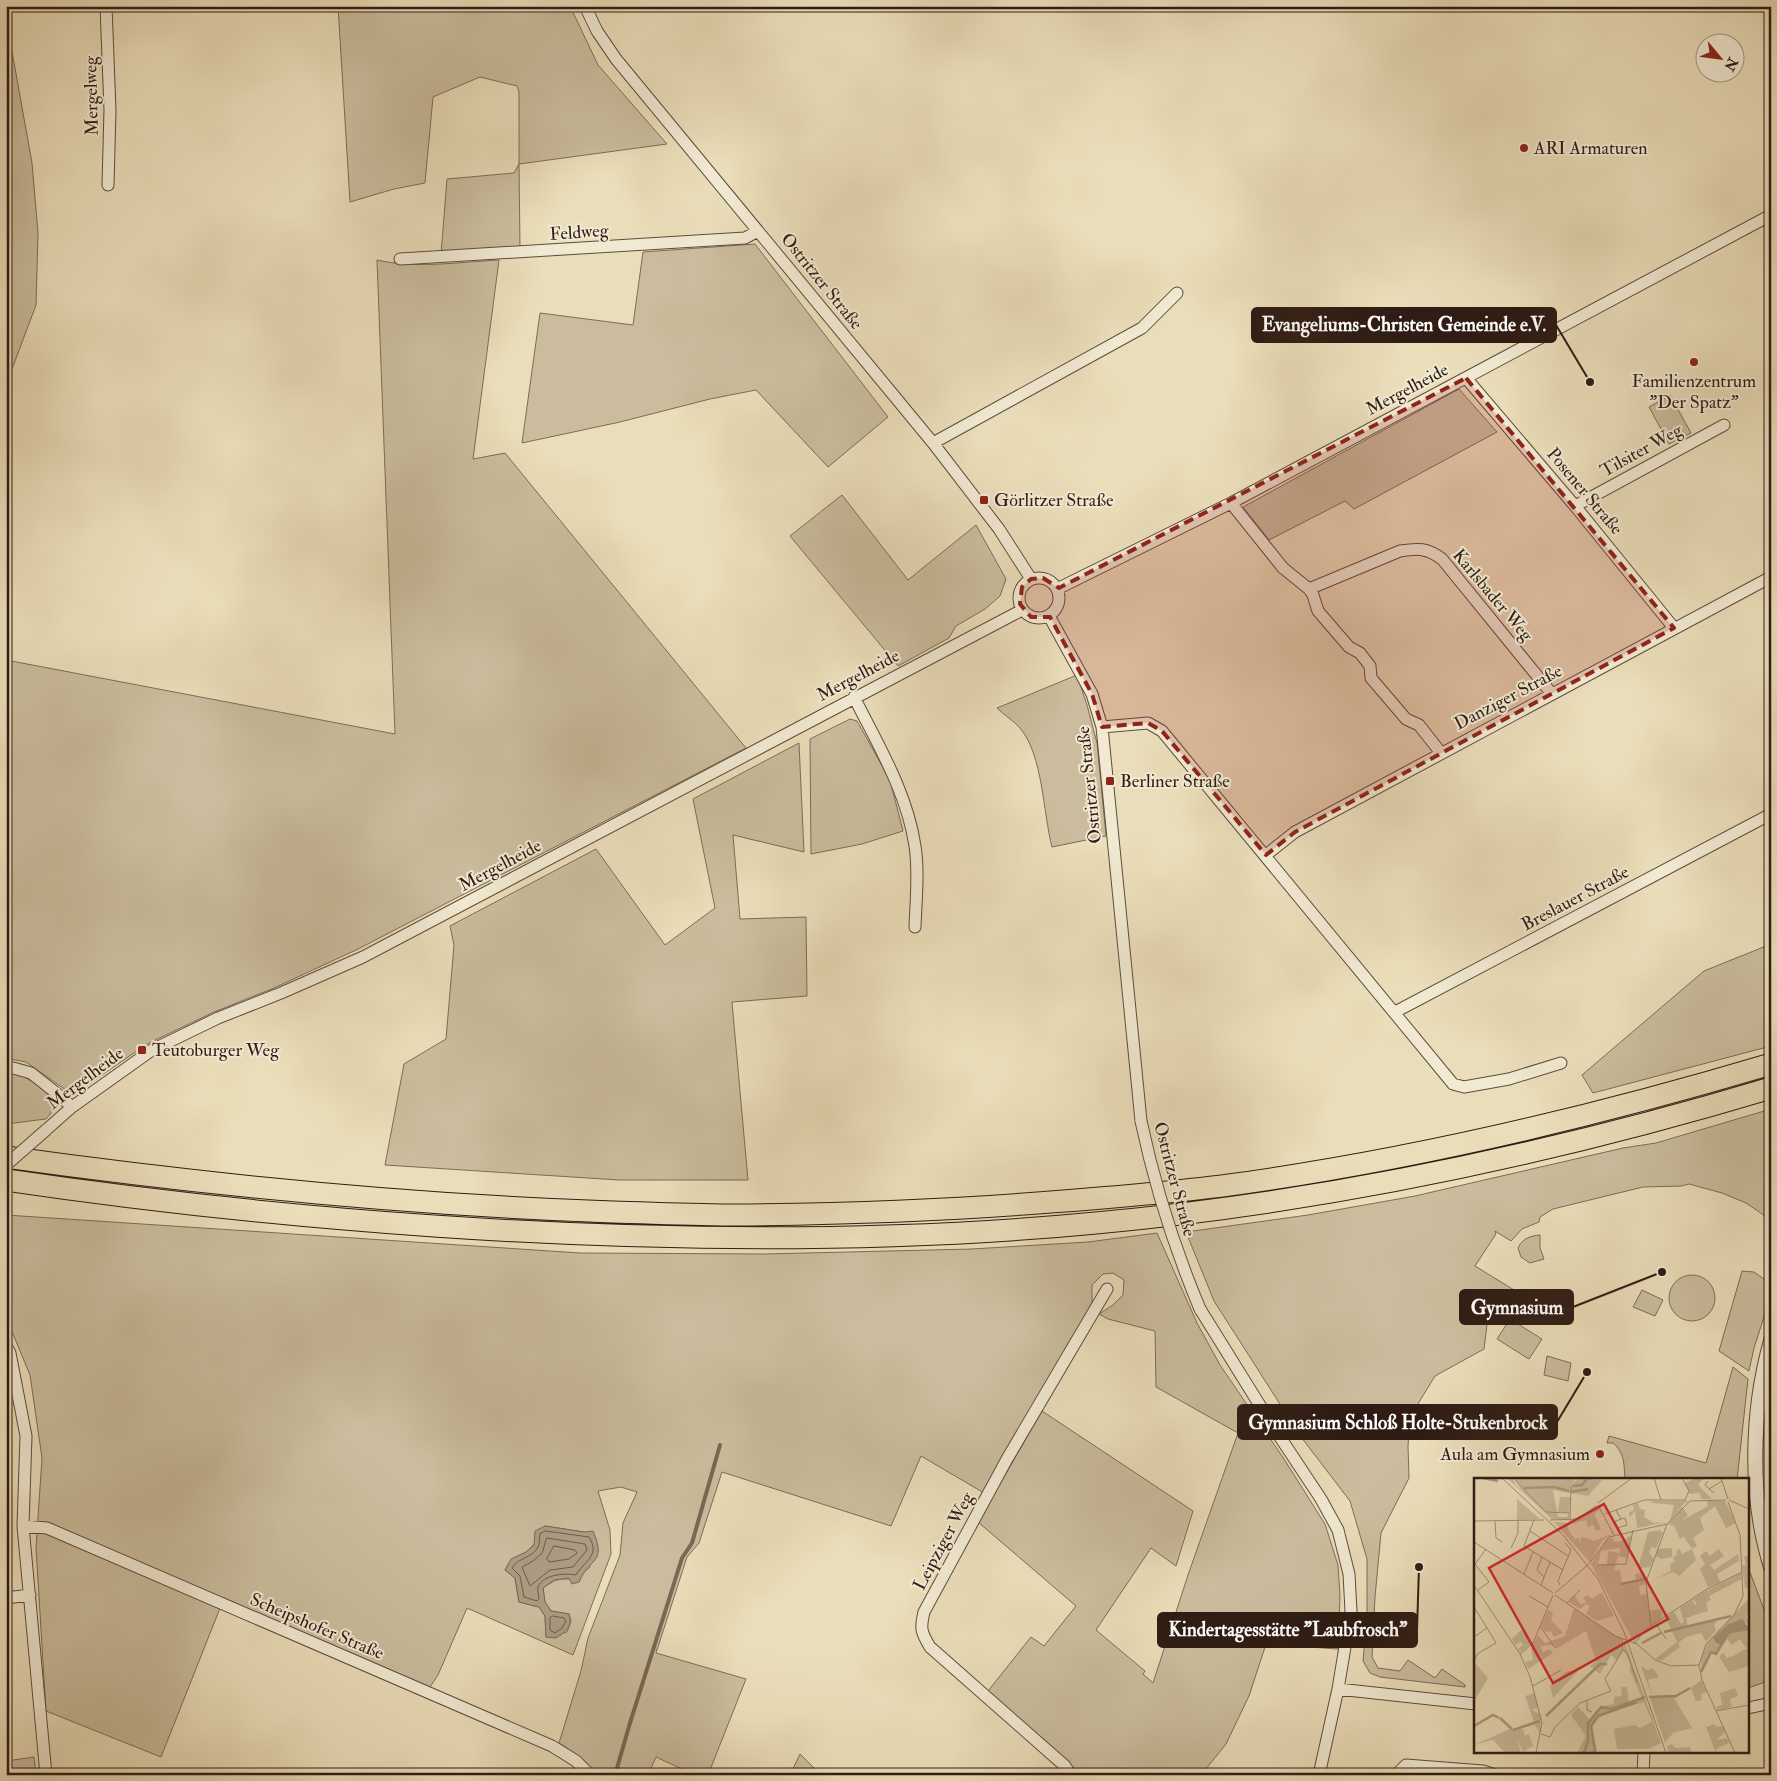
<svg xmlns="http://www.w3.org/2000/svg" width="1777" height="1781" font-family="'IM FELL Double Pica',serif">
	<rect width="100%" height="100%" fill="#eaddb9"/>
	<filter id="stains"><feTurbulence type="fractalNoise" baseFrequency=".004" numOctaves="4"/><feColorMatrix values="0 0 0 0 .2 0 0 0 0 .09 0 0 0 0 .02 0 0 0 .5 -.17"/></filter>
	<radialGradient id="worn" r=".72"><stop offset=".6" stop-color="#630" stop-opacity="0"/><stop offset="1" stop-color="#630" stop-opacity=".3"/></radialGradient>
	<path fill="#cabc9d" stroke="#7c6c58" fill-rule="evenodd" d="M338 6H570L598 65 667 144 519 164 520 249 441 254 447 179 514 173 519 164V92L517 86 480 77 433 97 425 183 394 189 350 202Z
		M6 18 32 163 38 233 36 305 6 385Z
		M755 244 888 417 828 467 756 390 710 399 620 422 522 443 540 313 633 325 643 252Z
		M377 260C416 269 459 262 499 260L473 459 505 453 746 748 358 949 274 988 214 1012 147 1044 73 1095 26 1062 6 1058V660L395 734Z
		M1459 389 1497 432 1354 509 1345 501 1269 540 1243 507Z
		M1670 395 1691 433 1669 444 1649 407Z
		M842 495 908 580 976 525 1006 579 1000 596 985 609 956 626 949 638 898 666 790 536Z
		M1077 675 1087 705 1097 743 1106 836 1052 847C1043 813 1043 755 1020 728 1014 721 1004 715 997 708Z
		M850 719 857 721 890 780 903 831 862 844 811 854 810 739Z
		M799 743 804 852 733 835 740 919 806 917 807 996 732 1002 748 1180H619L385 1165 404 1064 446 1039 454 945 450 926 596 849 665 945 715 908 693 799Z
		M1771 944V1046L1593 1093 1582 1075 1704 971Z
		M6 1071C25 1074 38 1085 52 1098L51 1113 46 1119 6 1124Z
		M1771 1109V1218H1768L1746 1203 1722 1193 1689 1184 1681 1186 1643 1187 1553 1209 1540 1217 1539 1222 1522 1229 1511 1241 1495 1231 1496 1234 1475 1266 1519 1293H1534L1536 1298 1526 1315 1510 1306 1498 1308 1487 1325 1484 1349 1435 1376 1410 1417 1408 1446 1409 1478 1381 1533 1375 1597 1372 1657 1378 1668 1400 1671 1408 1660 1435 1678 1442 1669 1465 1685V1687L1380 1677 1370 1673 1363 1661 1367 1617V1559L1350 1501 1301 1437 1214 1301 1186 1232 1308 1215 1415 1196 1623 1148 1656 1143Z
		M6 1215 580 1253 764 1254 972 1249 1088 1242 1157 1233 1197 1323 1220 1365 1284 1459 1325 1524 1338 1565 1340 1596 1338 1649 1266 1644 1249 1696 1226 1744 1201 1775H1077L1070 1765 988 1691 1031 1637 1044 1646 1076 1606 978 1522 1042 1411 1193 1511 1176 1566 1151 1548 1096 1630 1145 1671 1143 1674 1153 1683 1188 1575 1238 1433 1156 1387 1155 1331 1108 1319 1099 1314 1113 1305 1123 1295 1124 1280 1113 1273 1103 1274 1092 1285V1306L984 1493 921 1456 891 1526 722 1472 699 1543 687 1557 656 1653 746 1679 708 1775H695L656 1757 648 1775H597L574 1753 559 1743 581 1671 588 1638 620 1555 623 1523 637 1492 621 1487 598 1491 610 1530 611 1554 573 1655 467 1608 438 1675 430 1687 224 1598 161 1757 46 1711 36 1548 42 1458 30 1375 6 1317ZM545 1526 584 1532 590 1567 583 1573 579 1582C563 1576 556 1579 543 1588L545 1602 551 1611 569 1614 571 1621 567 1632 546 1637 545 1616 539 1607 519 1602 515 1578 505 1570C514 1554 513 1561 526 1552 535 1546 540 1535 545 1526Z
		M1540 1235V1248L1544 1259 1530 1263 1521 1257 1518 1248C1523 1238 1530 1236 1540 1235Z
		M1742 1271 1754 1272 1771 1284V1295L1754 1348 1749 1371 1719 1351Z
		M1669 1298a23 23 0 1 1 46 0a23 23 0 1 1-46 0Z
		M1642 1290 1663 1300 1655 1316 1633 1307Z
		M1510 1319 1542 1339 1529 1359 1497 1339Z
		M1547 1356 1571 1363 1568 1381 1544 1375Z
		M1733 1367 1748 1379 1737 1480H1625C1624 1465 1625 1453 1613 1443H1607L1609 1436 1706 1463Z
		M1748 1567 1771 1628V1680L1748 1688Z
		M800 1754 821 1775H790Z
		M34 1757 36 1775H6V1761Z"/>
	<path fill="#aa9b81" stroke="#796855" d="M545 1526 584 1532 593 1531C607 1564 590 1556 579 1582L572 1584 569 1578 554 1580 543 1588 545 1602 551 1611 569 1614C573 1626 566 1632 556 1638L546 1637 545 1616 539 1607 519 1602 515 1578 505 1570 511 1559 526 1552 534 1545 535 1531Z"/>
	<g fill="none" stroke-linecap="round" stroke-linejoin="round">
		<path stroke="#6c5c4a" stroke-width="1" d="M546 1531 589 1537C601 1556 584 1561 576 1575 566 1573 543 1574 538 1587 537 1590 539 1596 539 1599L537 1601 524 1597 520 1576 512 1568C517 1558 533 1558 538 1547 540 1544 539 1538 540 1534Z
			M547 1538 585 1544 587 1550 573 1567 550 1570 530 1586 522 1567 533 1561 542 1553Z
			M554 1546 575 1550 577 1553 569 1559 549 1562 547 1559Z
			M553 1616 564 1618 566 1621 562 1628 555 1633 550 1630V1618Z"/>
		<path stroke="#796855" stroke-width="4" d="M615 1775 630 1723 682 1558 692 1543 720 1445"/>
		<g stroke="#5e4c3d" stroke-width="13">
			<path id="minor" d="M106 6 110 110 108 185
				M585 6 597 31 616 59 933 443 999 529 1031 579
				M400 259 745 238 758 231
				M1466 378 1575 506 1674 628
				M933 443 1142 328 1177 293
				M1231 503 1283 568 1309 589 1313 595 1318 611 1349 647 1360 653 1370 666 1371 678 1406 719 1419 725 1441 753
				M1575 506 1724 425
				M1019 598a20 20 0 1 1 40 0a20 20 0 1 1-40 0Z
				M1057 589 1231 503 1771 215
				M1309 589 1400 551C1419 548 1427 548 1442 559L1552 694
				M1049 616 1092 694 1102 727 1141 1121
				M854 697C878 745 907 792 915 846 919 872 916 900 915 927
				M1102 727 1148 723 1162 731 1453 1084 1464 1087 1509 1079 1561 1063
				M1266 855 1295 832 1771 577
				M1395 1012 1771 814
				M6 1066 31 1073 60 1096 72 1107
				M46 1130 72 1107 152 1050 218 1018 281 993 363 957 1022 610
				M1200 1309 1274 1428 1321 1499 1338 1530 1349 1574 1351 1611 1338 1689 1319 1775
				M6 1346 10 1353 26 1436 23 1526 46 1775
				M23 1526 47 1528 552 1746 576 1761 590 1775
				M6 1598 30 1595
				M1338 1689 1476 1704
				M1748 1708 1771 1703
				M1071 1775 1065 1766 930 1647C921 1632 920 1629 924 1612L1007 1459 1107 1289
				M1396 1775 1406 1765 1483 1771 1495 1775
				M1643 1775 1644 1752"/>
		</g>
		<g stroke="#5e4c3d" stroke-width="16">
			<path id="tertiary" d="M1771 1341C1751 1412 1749 1497 1771 1567"/>
		</g>
		<g stroke="#2f1c14" stroke-width="23">
			<path id="motorway" d="M6 1157C207 1185 410 1205 613 1212 654 1213 696 1215 738 1215 833 1214 929 1211 1024 1204 1093 1199 1161 1194 1229 1185 1413 1160 1593 1117 1771 1064
				M6 1180C148 1201 291 1216 434 1226 654 1241 876 1244 1096 1223 1325 1202 1551 1154 1771 1088"/>
		</g>
		<use href="#minor" stroke="#f1e9d2" stroke-width="11"/>
		<use href="#tertiary" stroke="#f1e9d2" stroke-width="14"/>
		<use href="#motorway" stroke="#eaddb9" stroke-width="21"/>
		<g stroke="#5e4c3d" stroke-width="13" stroke-linecap="butt">
			<path id="minor-bridge" d="M1141 1121C1155 1187 1174 1247 1200 1309
				M6 1165 46 1130"/>
		</g>
		<use href="#minor-bridge" stroke="#f1e9d2" stroke-width="11"/>
	</g>
	<path fill="#8f2418" fill-opacity="0.2" stroke="#8f2418" stroke-width="4" stroke-dasharray="10 6" stroke-linejoin="round" d="M1466 378 1674 628 1295 832 1266 855 1162 731 1148 723 1102 727 1092 694 1050 617H1031L1020 604 1022 587 1031 579 1043 578 1059 588Z"/>
	<g fill="#8f2418" stroke="#f1e9d2" stroke-width="2">
		<circle cx="1524" cy="148" r="5"/>
		<circle cx="1694" cy="362" r="5"/>
		<rect x="979" y="495" width="10" height="10" rx="2.5"/>
		<rect x="1105" y="776" width="10" height="10" rx="2.5"/>
		<rect x="137" y="1045" width="10" height="10" rx="2.5"/>
		<circle cx="1600" cy="1454" r="5"/>
	</g>
	<g text-anchor="middle" stroke-width="4" stroke-linejoin="round" paint-order="stroke">
		<g font-size="18" fill="#2f1c14" stroke="#f1e9d2">
			<text transform="translate(91 96) rotate(-91)" y="6">Mergelweg</text>
			<text transform="translate(579 232) rotate(-4)" y="6">Feldweg</text>
			<text transform="translate(822 281) rotate(51)" y="6">Ostritzer Straße</text>
			<text transform="translate(1407 389) rotate(-28)" y="6">Mergelheide</text>
			<text transform="translate(1641 450) rotate(-29)" y="6">Tilsiter Weg</text>
			<text transform="translate(1585 491) rotate(50)" y="6">Posener Straße</text>
			<text transform="translate(1493 595) rotate(50)" y="6">Karlsbader Weg</text>
			<text transform="translate(858 675) rotate(-28)" y="6">Mergelheide</text>
			<text transform="translate(1508 697) rotate(-28)" y="6">Danziger Straße</text>
			<text transform="translate(1089 785) rotate(-96)" y="6">Ostritzer Straße</text>
			<text transform="translate(500 865) rotate(-28)" y="6">Mergelheide</text>
			<text transform="translate(1575 898) rotate(-28)" y="6">Breslauer Straße</text>
			<text transform="translate(85 1078) rotate(-37)" y="6">Mergelheide</text>
			<text transform="translate(1175 1179) rotate(75)" y="6">Ostritzer Straße</text>
			<text transform="translate(943 1541) rotate(-62)" y="6">Leipziger Weg</text>
			<text transform="translate(317 1626) rotate(23)" y="6">Scheipshofer Straße</text>
		</g>
		<g font-size="18" fill="#2f1c14" stroke="#f1e9d2" text-anchor="start">
			<text x="1534" y="154">ARI Armaturen</text>
			<text x="1694" y="387" text-anchor="middle">Familienzentrum<tspan x="1694" dy="21">"Der Spatz"</tspan></text>
			<text x="994" y="506">Görlitzer Straße</text>
			<text x="1120" y="787">Berliner Straße</text>
			<text x="152" y="1056">Teutoburger Weg</text>
			<text x="1590" y="1460" text-anchor="end">Aula am Gymnasium</text>
		</g>
	</g>
	<g transform="translate(1474 1478)">
		<rect width="275" height="275" fill="#eaddb9"/>
		<path d="M33 0H38L42 7 47 11 40 0H102L97 7 105 0 128 2 114 18 79 12 84 39H93L95 35V41H78ZM222 0H230L224 7 238 21H227L226 15 216 16 211 5ZM86 19H96L95 35 84 34ZM43 21 66 41 43 42ZM178 23H210L211 24 196 43 200 27 177 25ZM233 23H251L262 45 252 50 241 28 226 40 230 52 219 60 223 68 218 71 222 82 205 98 200 94 182 101 197 93 196 86 201 84 199 77 202 79 203 72 206 71 208 76 218 71 210 59 217 54 206 61 200 48 194 46 208 29 214 37 207 43 234 28ZM164 25 166 31 171 32 170 39 180 45 193 44 163 50 161 33 156 39 155 34 160 32 159 27ZM123 29 126 32 130 37 125 32 120 36 127 51 122 53 119 46 114 49 112 42 98 46ZM80 44 93 45 95 53 101 61 105 60V64L108 59 120 63 133 58 137 56 136 49 138 56 128 63 116 84ZM186 52 189 55 182 70 177 69 175 75 180 80 176 89 164 90 174 54ZM155 58 158 59 153 80 144 78 140 93 146 92 148 105 162 103 161 96 169 95V99H173L172 106 165 108 166 117 173 116 175 133 187 131 188 141 167 154 160 164 117 86 132 62 138 59 140 64 150 63ZM146 70 145 75 134 73 133 87H121L124 86 127 73ZM198 70V79L187 81 181 78 184 71ZM245 71 250 78 236 87 240 92 264 76 265 83 243 96 246 104 234 109 226 91 231 86 226 78 232 73 236 78ZM275 77V109L271 110 268 88 272 86 270 79ZM267 95 268 101 235 118 237 122 232 124 234 133 212 140 214 149 245 140 240 147 242 152 232 164 227 155 212 159 204 165 206 169 187 183 181 181 203 164 192 140 200 134 207 146 210 144 206 130 218 122 221 127 223 126 219 121 233 112 236 116 234 112ZM128 114 140 138 123 143 112 136 116 128 112 126 106 131 95 124 100 117 107 127 112 124 109 120 114 117 118 121ZM275 120V138L272 136 275 147 269 143 253 147 239 161 241 164 251 163 254 154 275 150V168L272 170 266 161 258 167 253 161 242 177 238 175 228 195 227 180 235 163ZM100 130 147 161 149 172 143 183 137 177 126 196 116 188 122 183 112 153 82 171 80 167 66 168 69 174 75 171 79 175 54 191 51 184 59 182 57 170 64 157 71 165 91 158ZM74 132 79 135 77 142 89 155 80 159 77 153 72 154 67 147ZM48 151 57 166 46 174 44 171 49 167 47 164 41 167 38 161ZM150 162 187 265 175 271H143L140 251 161 247 166 250 178 244 170 224 128 236 118 249 123 273 103 275 112 258 97 237 104 229 116 242 129 228 140 226V219L148 218 147 209H153L155 225 168 220 155 190 158 188 150 172ZM275 169V188L255 194 245 179 249 175 253 180 259 178ZM0 184 14 200 0 224ZM167 188 173 192 179 190 185 199 174 202 178 218ZM106 191 79 220 76 207 92 194ZM227 202 233 214 227 216 228 222 222 223 217 210ZM261 210 264 218 256 221 258 229 243 232 242 229 248 227 246 215ZM61 215 64 229 58 232 66 236 67 242 62 246 67 244 66 256 61 247 51 218ZM199 218 218 250 199 255 191 265 176 220ZM240 246 242 249 248 248 251 254 242 262 253 260 255 265 243 270 242 275 232 249ZM36 251H49L51 258 55 256 59 268 49 274 43 261 47 275H31L19 262 0 267ZM198 266 201 270 216 269 218 275H195L193 268Z" fill="#cabc9d" fill-rule="evenodd"/>
		<path d="M268 141 275 150 255 154 247 167 241 164 239 160 253 147Z" fill="#aa9b81"/>
		<path fill="none" stroke="#aa9b81" stroke-width="2.5" d="M9 0 24 3M98 8 108 7 112 2M50 10 80 9 95 13M97 14 114 11M147 106 172 101M190 154 257 138M168 165 187 155M227 194 237 174 242 176 255 154 275 151M175 219 202 218 216 210M72 238 126 186H133M26 240 38 251M0 248 19 237 25 240M39 252 66 243M110 275 114 263V245L127 229 138 231 171 219M117 275 121 273 117 248 124 238 163 224"/>
		<path fill="none" stroke="#9f9077" stroke-width="1" d="M28 0 89 57 124 101 150 154 192 275M39 0 72 34 96 35M180 0 187 22M208 0 215 13 211 22M247 0 254 21M234 3 231 7 240 15M235 11 248 3M255 22 275 31M254 24 266 57 269 118 260 137 232 166 225 187 228 202 261 275M124 25 158 0M124 27 140 57M142 32 147 41 140 44 143 50 153 47 151 40 147 41M131 36 170 22H210L213 24M60 42 50 68 89 92M76 42 104 41 122 28M0 43 70 42M21 43 22 60 28 64M96 43 97 9M56 53 94 78M0 64 79 115M37 70 44 55V43M68 79 63 92 70 99M1 86 15 104 4 112M1 86 12 71M123 87 152 86 159 52M50 96 59 74M0 107 46 176 56 199 68 245 62 275M67 107 76 84M86 107 84 103 97 72 91 65M81 115 115 86 135 59 193 46 216 23 252 22M81 117 141 158 163 166 181 182 197 188 225 187M55 118 74 129M93 125 106 112M0 129 13 150 0 159M182 146 192 161M66 148 81 170M177 149 172 104 193 46M161 165 171 152 233 111 268 94M149 172 153 175 163 204M46 176 59 165 79 117M0 184 3 176 22 165 13 150M59 208 87 192M113 222V232L118 234M242 233 275 227M67 256 76 259 81 249 106 225 137 213 131 201 149 172 148 161"/>
		<path fill="#d62828" fill-opacity="0.15" stroke="#d62828" stroke-width="2.5" d="M130 26 194 141 79 205 15 90Z"/>
		<rect width="275" height="275" fill="none" stroke="#2f1c14" stroke-width="2.5"/>
	</g>
	<path fill="none" stroke="#2f1c14" stroke-width="2" d="M1590 382L1556 325M1662 1272L1573 1307M1587 1372L1557 1422M1419 1567L1417 1630"/>
	<g fill="#2f1c14" stroke="#f1e9d2" stroke-width="2">
		<circle cx="1590" cy="382" r="5"/>
		<circle cx="1662" cy="1272" r="5"/>
		<circle cx="1587" cy="1372" r="5"/>
		<circle cx="1419" cy="1567" r="5"/>
	</g>
	<g fill="#2f1c14" stroke="#2f1c14" stroke-width="2">
		<rect x="1252" y="308" width="304" height="34" rx="5"/>
		<rect x="1460" y="1290" width="113" height="34" rx="5"/>
		<rect x="1238" y="1405" width="319" height="34" rx="5"/>
		<rect x="1158" y="1613" width="259" height="34" rx="5"/>
	</g>
	<g font-size="19" text-anchor="middle" font-weight="bold" fill="#fff">
		<text x="1404" y="331">Evangeliums-Christen Gemeinde e.V.</text>
		<text x="1517" y="1314">Gymnasium</text>
		<text x="1398" y="1429">Gymnasium Schloß Holte-Stukenbrock</text>
		<text x="1288" y="1636">Kindertagesstätte "Laubfrosch"</text>
	</g>
	<rect width="1777" height="1781" fill="none" stroke="#eaddb9" stroke-width="25"/>
	<rect x="8" y="8" width="1762" height="1766" fill="none" stroke="#2f1c14" stroke-width="2.5"/>
	<rect x="12" y="12" width="1752" height="1756" fill="none" stroke="#2f1c14"/>
	<g transform="translate(1720 58) rotate(119)"><circle r="24" fill="#f1e9d2" stroke="#a39786"/>
	<path d="M0-4L9 19L0 12L-9 19Z" fill="#8f2418"/>
	<text y="-8" font-size="14" font-weight="bold" text-anchor="middle" fill="#2f1c14">N</text>
	</g>
	<rect width="100%" height="100%" filter="url(#stains)"/>
	<rect width="100%" height="100%" fill="url(#worn)"/>
</svg>
